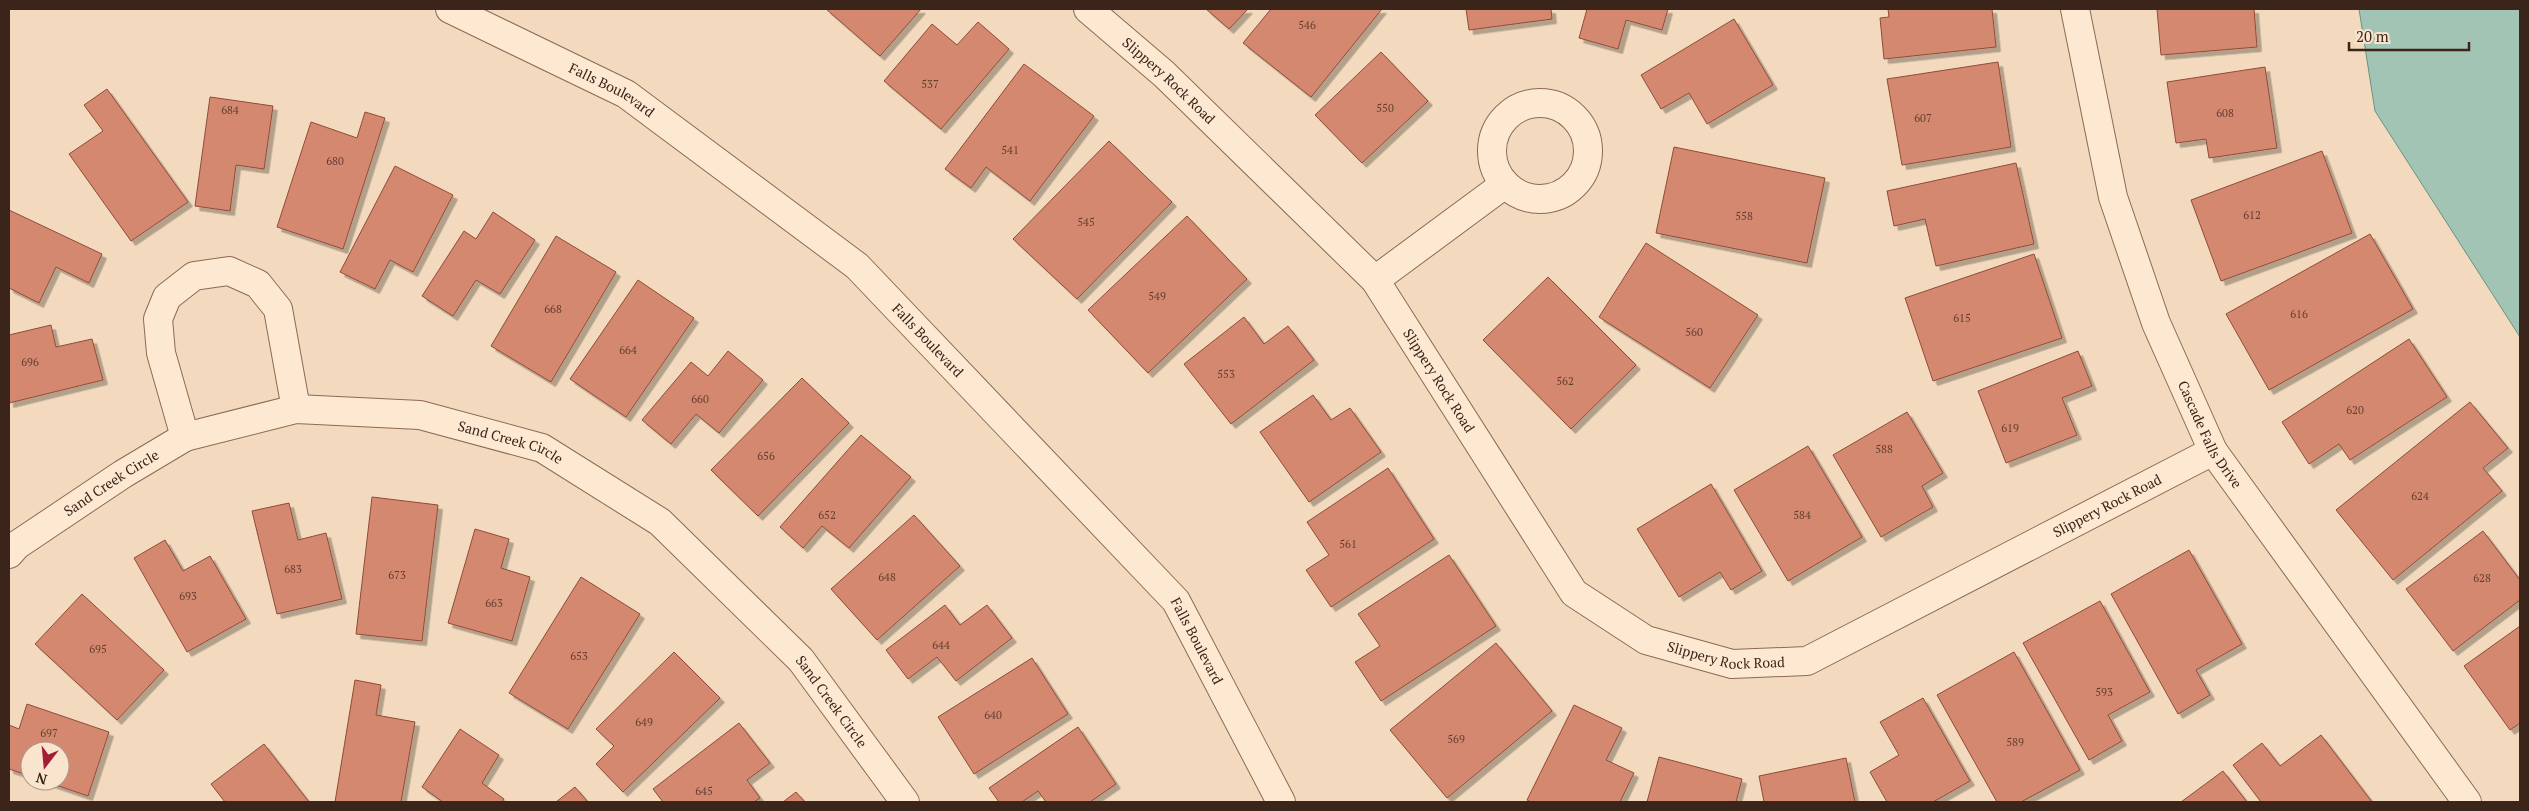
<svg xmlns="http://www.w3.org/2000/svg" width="2529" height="811" font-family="'PT Serif',serif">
	<defs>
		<filter id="shadow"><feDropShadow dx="4.5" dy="4.5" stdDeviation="0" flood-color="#0004"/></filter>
	</defs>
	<rect width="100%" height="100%" fill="#f3dabe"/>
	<path fill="#a2c4b4" stroke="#689381" d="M2359 9H2520V337L2375 111Z"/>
	<path fill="#d5886f" stroke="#8f4b37" filter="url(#shadow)" d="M826 9H921L880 56Z
		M1206 9H1248L1229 29Z
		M1271 9H1382L1311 97 1243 43Z
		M1466 9H1551L1552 19 1469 30Z
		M1587 9H1668L1662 30 1626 20 1618 49 1579 38Z
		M1888 9H1992L1996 47 1884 59 1880 18 1889 17Z
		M2157 9H2254L2257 47 2161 55Z
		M1734 19 1773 85 1707 124 1689 93 1661 109 1641 75Z
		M978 22 1009 49 941 129 884 81 932 24 957 45Z
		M1381 52 1428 101 1362 163 1315 115Z
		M1998 62 2011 147 1902 165 1887 79Z
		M1024 64 1094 116 1030 201 986 167 971 188 945 169Z
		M2265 67 2277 148 2209 158 2206 139 2176 143 2167 82Z
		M107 89 188 202 131 241 69 154 103 131 84 105Z
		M210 97 273 106 264 169 236 165 230 211 195 206Z
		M365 112 385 118 343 249 277 227 311 122 357 138Z
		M1109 141 1172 202 1077 299 1013 239Z
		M1674 147 1825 178 1807 263 1656 233Z
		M2322 151 2352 233 2221 281 2191 200Z
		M2016 163 2034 244 1936 266 1925 219 1894 226 1887 191Z
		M395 166 453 195 413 272 390 260 375 289 340 272Z
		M9 210 102 254 89 283 56 267 39 303 9 288Z
		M493 212 535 240 500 294 476 280 453 316 422 296 464 231 476 239Z
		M1187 216 1247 279 1148 373 1088 310Z
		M2370 234 2413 309 2269 390 2226 314Z
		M556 236 616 272 551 382 491 346Z
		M1646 243 1758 315 1710 388 1599 317Z
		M2034 254 2062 338 1933 381 1905 298Z
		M1548 277 1636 365 1571 429 1483 340Z
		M638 280 694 318 626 417 570 379Z
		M1244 317 1264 344 1288 326 1314 360 1231 424 1184 364Z
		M51 325 56 347 92 339 103 380 9 403V335Z
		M2409 339 2447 397 2350 460 2339 444 2309 464 2282 422Z
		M728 351 763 380 719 433 696 414 671 444 642 420 691 362 708 376Z
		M2078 351 2092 386 2062 398 2077 435 2006 463 1978 391Z
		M802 378 849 423 758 516 711 470Z
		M1313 395 1331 420 1350 408 1381 452 1309 502 1260 432Z
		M2470 402 2508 448 2483 468 2502 491 2393 580 2336 510Z
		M1907 412 1943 473 1922 486 1933 507 1881 537 1833 455Z
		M861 435 911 477 849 548 822 526 803 548 780 527Z
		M1808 446 1862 537 1788 581 1734 490Z
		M1388 468 1434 539 1331 607 1306 570 1329 555 1307 522Z
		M1711 484 1762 571 1731 590 1720 572 1679 597 1637 529Z
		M372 497 438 505 422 641 356 634Z
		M289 503 298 540 326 533 342 599 277 614 252 511Z
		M914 515 960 566 877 640 831 589Z
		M475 529 509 539 501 568 530 577 512 641 448 623Z
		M2483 531 2520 580V600L2453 651 2406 589Z
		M165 540 183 571 210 556 246 619 187 652 134 558Z
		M2189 550 2242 644 2196 670 2210 695 2178 714 2111 594Z
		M1449 555 1496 626 1381 701 1355 662 1380 646 1358 614Z
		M581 577 640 614 568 729 509 693Z
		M82 594 164 670 117 720 35 644Z
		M2100 601 2150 692 2108 715 2122 741 2089 760 2023 643Z
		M945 605 960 625 987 605 1012 638 956 681 937 657 908 679 886 650Z
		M2520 626V723L2510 730 2464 666Z
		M1496 643 1552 711 1447 798 1390 730Z
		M674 652 720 698 623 792 596 764 614 746 596 729Z
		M2014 652 2080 770 2021 802H1997L1937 695Z
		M1032 658 1068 714 974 774 938 717Z
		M355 680 381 685 376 715 415 722 401 802H335Z
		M1923 698 1970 781 1933 802H1887L1870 772 1899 755 1880 722Z
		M27 704 109 732 88 796 44 781H60V751H30V776L9 769V725L19 729Z
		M1574 705 1622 728 1606 760 1634 773 1620 802H1531L1527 800Z
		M739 723 770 763 747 780 760 798 754 802H663L653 789Z
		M1078 727 1116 784 1090 802H1046L1038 791 1022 802H999L989 788Z
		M460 729 499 755 482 783 504 799 502 802H443L422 787Z
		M2321 735 2372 802H2261L2233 765 2262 743 2280 766Z
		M264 744 309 802H225L211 784Z
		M1659 757 1742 779 1736 802H1647Z
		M1846 758 1855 802H1764L1759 776Z
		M2223 771 2247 802H2181Z
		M575 787 588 802H556Z
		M796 792 805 802H783Z"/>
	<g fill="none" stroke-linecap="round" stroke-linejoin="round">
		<g stroke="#8d6954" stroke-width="30">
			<g id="minor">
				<path id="s1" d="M450 9 626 94 857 266 1176 601 1281 802"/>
				<path id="s2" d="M1088 9 1164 74 1375 280 1574 593 1646 640 1732 664 1807 661 2213 451"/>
				<path id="s3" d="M2075 9 2113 197 2156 323 2213 451 2467 802"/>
				<circle cx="1540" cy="151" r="48"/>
				<path d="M1375 280 1505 184"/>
				<path d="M185 437 161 353 158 319 167 297 194 276 229 271 258 284 278 309 296 409"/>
				<path id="s4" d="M9 554 17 545 123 474 185 437 296 409 420 415 542 448 660 522 801 660 905 802"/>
			</g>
		</g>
		<use href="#minor" stroke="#fde9d2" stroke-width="28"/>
	</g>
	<g text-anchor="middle" stroke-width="4.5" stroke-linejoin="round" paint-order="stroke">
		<g font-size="11" fill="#623e30">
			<text x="1307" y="29">546</text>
			<text x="930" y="88">537</text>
			<text x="1385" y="112">550</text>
			<text x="230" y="114">684</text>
			<text x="2225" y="117">608</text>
			<text x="1923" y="122">607</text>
			<text x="1010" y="154">541</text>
			<text x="335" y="165">680</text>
			<text x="2252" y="219">612</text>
			<text x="1744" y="220">558</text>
			<text x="1086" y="226">545</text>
			<text x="1157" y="300">549</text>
			<text x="553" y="313">668</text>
			<text x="2299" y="318">616</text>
			<text x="1962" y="322">615</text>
			<text x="1694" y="336">560</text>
			<text x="628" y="354">664</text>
			<text x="30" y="366">696</text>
			<text x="1226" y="378">553</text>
			<text x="1565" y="385">562</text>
			<text x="700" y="403">660</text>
			<text x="2355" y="414">620</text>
			<text x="2010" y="432">619</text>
			<text x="1884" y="453">588</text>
			<text x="766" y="460">656</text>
			<text x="2420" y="500">624</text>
			<text x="827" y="519">652</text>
			<text x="1802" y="519">584</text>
			<text x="1348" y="548">561</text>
			<text x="293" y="573">683</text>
			<text x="397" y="579">673</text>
			<text x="887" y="581">648</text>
			<text x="2482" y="582">628</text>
			<text x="188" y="600">693</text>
			<text x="494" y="607">663</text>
			<text x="941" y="649">644</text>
			<text x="98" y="653">695</text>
			<text x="579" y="660">653</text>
			<text x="2104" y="696">593</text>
			<text x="993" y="719">640</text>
			<text x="644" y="726">649</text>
			<text x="49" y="737">697</text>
			<text x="1456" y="743">569</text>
			<text x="2015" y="746">589</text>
			<text x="704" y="795">645</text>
		</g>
		<g font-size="14" fill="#3b251b" stroke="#f9e5ce">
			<text dy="5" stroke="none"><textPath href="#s2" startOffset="108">Slippery Rock Road</textPath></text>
			<text dy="5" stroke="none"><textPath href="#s1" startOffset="181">Falls Boulevard</textPath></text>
			<text dy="5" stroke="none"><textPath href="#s1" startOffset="586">Falls Boulevard</textPath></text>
			<text dy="5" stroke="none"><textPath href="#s2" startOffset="514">Slippery Rock Road</textPath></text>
			<text dy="5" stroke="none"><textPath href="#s3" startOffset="449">Cascade Falls Drive</textPath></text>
			<text dy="5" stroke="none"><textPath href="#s4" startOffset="545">Sand Creek Circle</textPath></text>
			<text dy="5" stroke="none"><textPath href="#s4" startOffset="125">Sand Creek Circle</textPath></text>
			<text dy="5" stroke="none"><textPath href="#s2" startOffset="1354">Slippery Rock Road</textPath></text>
			<text dy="5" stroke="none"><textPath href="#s1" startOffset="991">Falls Boulevard</textPath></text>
			<text dy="5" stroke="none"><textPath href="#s2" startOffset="934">Slippery Rock Road</textPath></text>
			<text dy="5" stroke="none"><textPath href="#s4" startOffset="965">Sand Creek Circle</textPath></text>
		</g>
	</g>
	<rect width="2529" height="811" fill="none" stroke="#3b251b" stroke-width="20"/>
	<g transform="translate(45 766) rotate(196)"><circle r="24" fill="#f9e5ce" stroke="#ad9886"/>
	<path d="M0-4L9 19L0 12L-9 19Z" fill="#a31e35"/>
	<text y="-8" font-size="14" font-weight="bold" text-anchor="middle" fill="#3b251b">N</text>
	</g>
	<path d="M2349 42v8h120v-8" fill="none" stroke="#3b251b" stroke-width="2.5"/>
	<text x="2356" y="42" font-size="15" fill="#3b251b" stroke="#f9e5ce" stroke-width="4" paint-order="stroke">20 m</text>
</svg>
